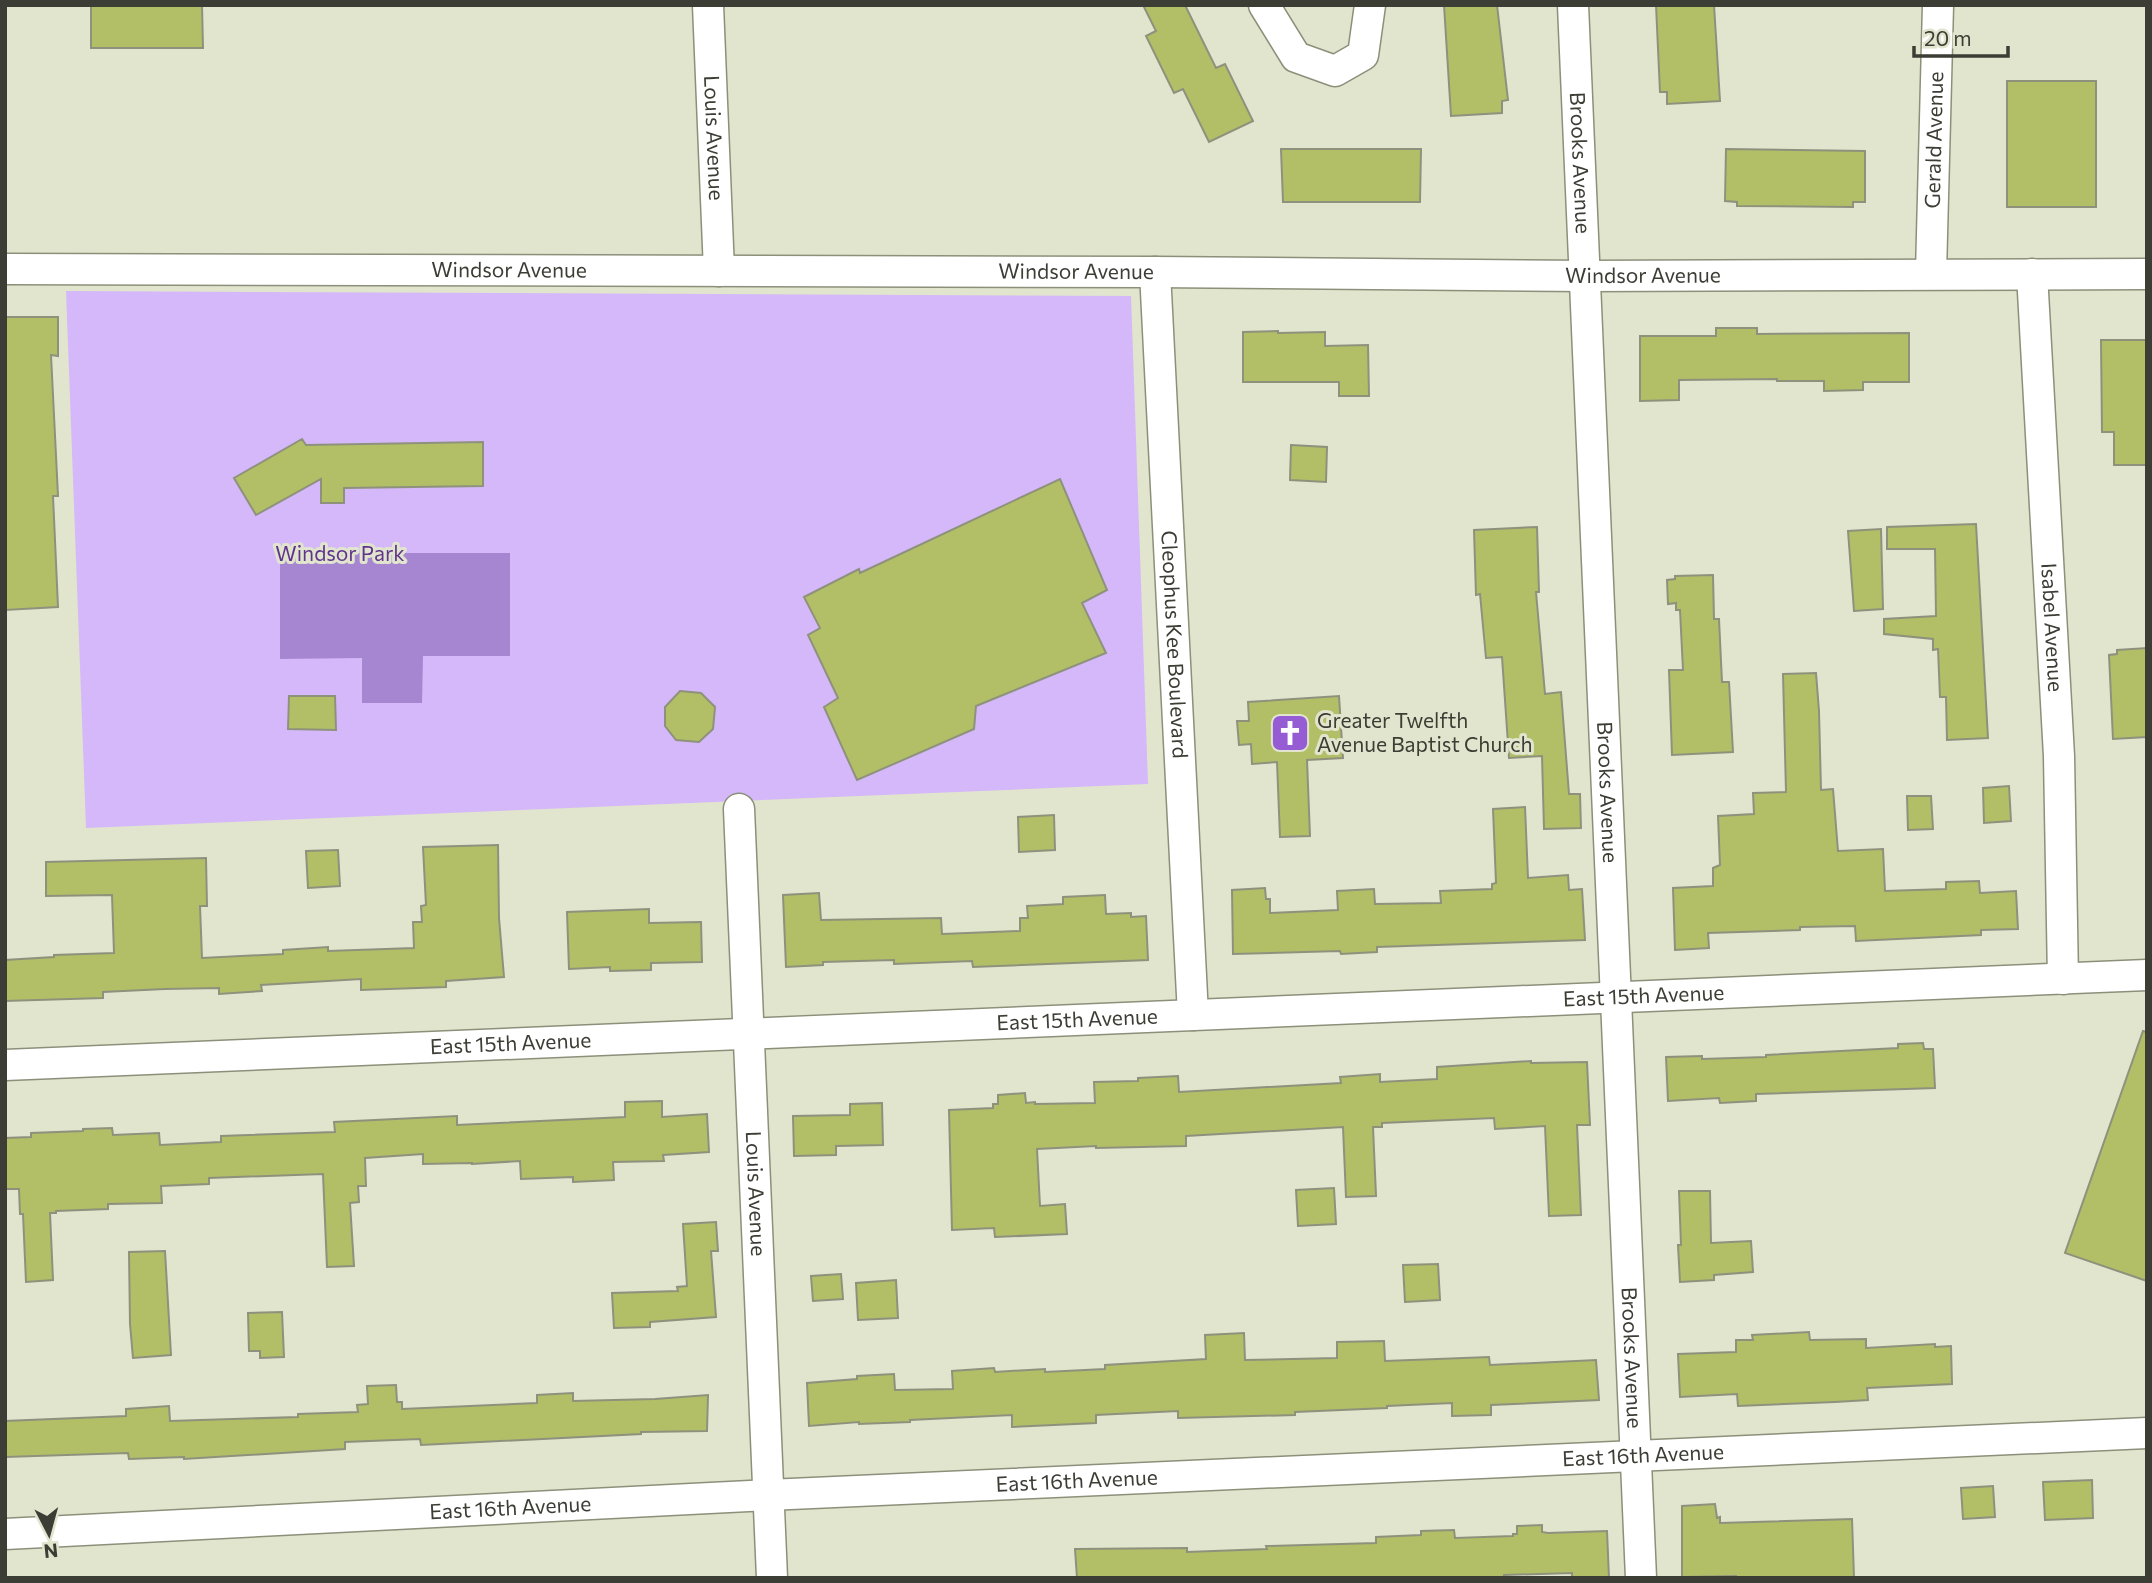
<svg xmlns="http://www.w3.org/2000/svg" width="2152" height="1583" font-family="Commissioner,sans-serif">
	<rect width="100%" height="100%" fill="#e1e5ce"/>
	<path fill="#d4b8f9" d="M66 291 1131 296 1148 784 86 828Z"/>
	<path fill="#a786d1" d="M280 553H510V656H423L422 703H362V658L280 659Z"/>
	<path fill="#b3bf67" stroke="#8e927d" stroke-width="2" d="M91 5H202L203 48H91Z
		M1143 5H1185L1216 68 1225 64 1253 121 1209 142 1183 89 1174 93 1146 36 1156 31Z
		M1444 5H1497L1508 100 1502 101V113L1451 116Z
		M1656 5H1714L1720 101 1667 104V92H1660Z
		M2007 81H2096V207H2007Z
		M1281 149H1421L1420 202H1283Z
		M1726 149 1865 151V202H1853V207L1737 206V202L1725 201Z
		M5 317H58V356L51 355 58 496H53L58 607 5 610Z
		M1716 328H1757V334L1909 333V382H1863V390L1824 391V381H1777V379L1679 380V400L1640 401V336H1716Z
		M1278 331V333L1325 332V346L1368 345 1369 396H1339V382H1243V332Z
		M2101 340H2147V465H2114V432H2102Z
		M302 439 306 445 483 442V486L344 488V503H321V479L256 515 234 478Z
		M1291 445 1327 447 1326 482 1290 480Z
		M1060 479 1107 590 1082 603 1106 653 976 706 974 729 857 780 824 707 838 698 808 635 820 628 804 597 859 569 860 573Z
		M1976 524 1988 738 1947 740 1946 697H1940L1938 649 1933 650V639L1884 634V619L1936 616 1935 549H1887V527Z
		M1537 527 1539 592H1536L1545 694 1561 692 1569 794H1580L1581 828 1544 829 1542 756 1509 758 1502 657 1486 658 1480 594 1476 595 1474 530Z
		M1881 529 1883 609 1854 611 1848 531Z
		M1713 575 1714 619H1719L1722 682H1729L1733 752 1672 755 1669 670H1683L1680 610H1676V603L1668 604 1667 580 1675 579V576Z
		M2147 648V737L2113 739 2109 655 2117 654V650Z
		M1816 673 1819 711 1821 790 1833 789 1838 851 1883 849 1885 891 1946 889V882L1979 881 1980 893 2016 891 2018 929 1981 930V935L1856 941 1855 926 1800 927V930L1708 933 1709 948 1675 950 1673 888 1713 886V868L1720 865 1718 816 1754 814 1753 793 1786 792 1783 674Z
		M680 691 701 693 715 707 713 729 699 742 676 740 665 726V707Z
		M289 696H335L336 730 288 729Z
		M1339 696 1343 758 1307 760 1310 836 1280 837 1277 762 1252 764 1251 744 1239 745 1237 721H1249L1248 702Z
		M2009 786 2011 821 1984 823 1983 788Z
		M1907 796H1931L1933 829 1908 830Z
		M1525 807 1528 878 1568 875 1569 890 1582 889 1585 940 1377 947V952L1341 954 1340 951 1233 954 1232 890 1265 888 1266 899H1270V913L1338 910 1337 891 1374 889 1375 904 1441 903 1440 891 1492 889V884L1496 883 1493 809Z
		M1054 815 1055 850 1019 852 1018 817Z
		M498 845 499 918 504 977 446 981V987L361 990V979L261 985 262 991 219 994V988L165 989 103 992V998L5 1001V960L54 957V955L114 953 112 895 46 896V862L206 858 207 906H200L202 958 283 954V950L328 947V951L414 948 413 922H422L421 906 426 905 423 847Z
		M338 850 340 886 308 888 306 851Z
		M819 893 821 920 941 918 942 934 1020 931V918H1028L1027 906 1063 904V897L1105 895 1106 914 1131 913V917L1146 916 1148 960 973 967 972 961 894 964V960L823 962V965L786 967 783 895Z
		M649 909V923L701 922 702 962 651 963V970L610 971V967L569 969 567 912Z
		M2143 1031 2147 1032V1281L2065 1253Z
		M1923 1043 1924 1049H1933L1935 1088 1756 1094V1101L1720 1103 1719 1098 1668 1101 1666 1057 1702 1056V1059L1766 1057V1055L1898 1048V1044Z
		M1531 1061V1063L1587 1062 1590 1125H1577L1581 1215 1549 1216 1545 1126 1495 1129 1494 1118 1382 1123V1127H1373L1376 1196 1346 1197 1343 1127 1186 1136V1146L1096 1148V1146L1037 1149 1040 1206 1065 1204 1067 1234 995 1237 994 1228 952 1230 949 1110 993 1108V1104H998V1095L1025 1093 1026 1103 1035 1102V1104L1095 1103 1094 1082 1138 1081V1078L1178 1076 1179 1092 1341 1083 1340 1077 1380 1074V1082L1437 1079V1067Z
		M662 1101V1117L707 1114 709 1152 663 1155 664 1161 613 1162 614 1180 573 1182V1177L521 1179 520 1161 472 1164V1163L423 1164V1154L365 1158 366 1186H358L359 1202 350 1203 354 1266 327 1267 323 1174 209 1178V1184L161 1186 162 1203 108 1204V1209L56 1211V1213H50L53 1280 26 1282 23 1214H20L19 1189H5V1138L31 1137V1133L83 1131V1129L112 1128 113 1135 159 1133 160 1145 221 1142V1136L335 1132 334 1122 457 1116V1125L625 1117V1102Z
		M882 1103 883 1145 836 1146V1155L794 1156 793 1116 850 1115V1104Z
		M1334 1188 1336 1224 1298 1226 1296 1190Z
		M1679 1191H1710L1711 1243 1751 1241 1753 1272 1714 1275V1280L1680 1282 1678 1245H1681Z
		M716 1222 718 1251H711L716 1317 650 1322V1327L614 1328 612 1293 678 1291 677 1287 687 1286 683 1224Z
		M165 1251 171 1355 133 1358 130 1324 129 1252Z
		M1438 1264 1440 1300 1405 1302 1403 1265Z
		M841 1274 843 1299 813 1301 811 1276Z
		M896 1280 898 1318 858 1320 856 1283Z
		M282 1312 284 1357 260 1358V1351H249L248 1313Z
		M1809 1332 1810 1340 1866 1339V1348L1935 1344V1347L1951 1346 1952 1384 1867 1388 1868 1400 1835 1402 1738 1406 1737 1394 1680 1397 1678 1354 1736 1352V1340H1753L1752 1335Z
		M1244 1333 1245 1360 1337 1358V1342L1384 1341 1385 1361 1489 1357 1490 1365 1596 1360 1599 1400 1491 1405V1415L1452 1416V1403L1387 1406V1408L1295 1412V1415L1178 1418V1411L1096 1415V1423L1012 1427V1415L910 1420V1422L859 1424V1422L809 1426 807 1383 857 1379V1376L894 1374 895 1390 953 1389 952 1371 994 1368 995 1372 1045 1369V1372L1105 1369V1365L1206 1359 1205 1335Z
		M396 1385 397 1402H402V1409L537 1403V1395L573 1393V1401L655 1399 708 1395 707 1431 641 1432V1434L421 1445 420 1439 345 1442V1449L184 1459V1457L129 1459 128 1453 6 1457 5 1421 126 1416V1409L169 1406 170 1421 298 1417V1414L358 1412 357 1405 368 1404 367 1386Z
		M2092 1480 2093 1518 2045 1520 2043 1482Z
		M1993 1486 1995 1517 1963 1519 1961 1488Z
		M1715 1504 1717 1518 1720 1517V1523L1852 1519 1854 1578H1736V1576L1682 1577V1506Z
		M1542 1525V1532L1548 1533 1607 1531 1609 1578H1572V1573L1504 1575V1578H1077L1075 1549 1187 1548V1552L1267 1549 1266 1546 1376 1543V1537L1421 1535V1531L1454 1530 1455 1538 1513 1536V1534H1517V1526Z"/>
	<g fill="none" stroke-linecap="round" stroke-linejoin="round">
		<g stroke="#8c907a" stroke-width="33">
			<g id="street">
				<path id="s1" d="M708 5 719 271"/>
				<path d="M1264 5 1296 57 1335 71 1363 55 1370 5"/>
				<path id="s2" d="M1573 5 1641 1578"/>
				<path id="s3" d="M5 269 1155 272 1585 276 2147 274"/>
				<path id="s4" d="M1155 272 1193 1015"/>
				<path id="s5" d="M1931 273 1938 5"/>
				<path id="s6" d="M2032 274 2059 756 2063 979"/>
				<path id="s7" d="M739 809 772 1578"/>
				<path id="s8" d="M5 1065 2147 975"/>
				<path id="s9" d="M5 1534 768 1495 2147 1433"/>
			</g>
		</g>
		<use href="#street" stroke="#fff" stroke-width="30"/>
	</g>
	<defs>
		<g id="church-square" transform="scale(2.0125)"><rect x="-9" y="-9" width="18" height="18" rx="4" fill="#965cd3" stroke="#e1e5ce"/><path d="M-1.2-6h2.4v3.5h3.3v2.4h-3.3V6h-2.4V-.1h-3.3v-2.4h3.3Z" fill="#fff"/></g>
	</defs>
	<g fill-rule="evenodd">
		<use href="#church-square" x="1290" y="733"/>
	</g>
	<g text-anchor="middle" stroke-width="6" stroke-linejoin="round" paint-order="stroke">
		<g font-size="21" fill="#3c3d34" stroke="#e1e5ce">
			<text dy="7" stroke="none"><textPath href="#s1" startOffset="133">Louis Avenue</textPath></text>
			<text dy="7" stroke="none"><textPath href="#s5" startOffset="133">Gerald Avenue</textPath></text>
			<text dy="7" stroke="none"><textPath href="#s2" startOffset="158">Brooks Avenue</textPath></text>
			<text dy="7" stroke="none"><textPath href="#s3" startOffset="504">Windsor Avenue</textPath></text>
			<text dy="7" stroke="none"><textPath href="#s3" startOffset="1071">Windsor Avenue</textPath></text>
			<text dy="7" stroke="none"><textPath href="#s3" startOffset="1638">Windsor Avenue</textPath></text>
			<text dy="7" stroke="none"><textPath href="#s6" startOffset="354">Isabel Avenue</textPath></text>
			<text dy="7" stroke="none"><textPath href="#s4" startOffset="373">Cleophus Kee Boulevard</textPath></text>
			<text dy="7" stroke="none"><textPath href="#s2" startOffset="788">Brooks Avenue</textPath></text>
			<text dy="7" stroke="none"><textPath href="#s8" startOffset="1640">East 15th Avenue</textPath></text>
			<text dy="7" stroke="none"><textPath href="#s8" startOffset="1073">East 15th Avenue</textPath></text>
			<text dy="7" stroke="none"><textPath href="#s8" startOffset="506">East 15th Avenue</textPath></text>
			<text dy="7" stroke="none"><textPath href="#s7" startOffset="385">Louis Avenue</textPath></text>
			<text dy="7" stroke="none"><textPath href="#s2" startOffset="1354">Brooks Avenue</textPath></text>
			<text dy="7" stroke="none"><textPath href="#s9" startOffset="1640">East 16th Avenue</textPath></text>
			<text dy="7" stroke="none"><textPath href="#s9" startOffset="1073">East 16th Avenue</textPath></text>
			<text dy="7" stroke="none"><textPath href="#s9" startOffset="506">East 16th Avenue</textPath></text>
		</g>
		<g font-size="21" fill="#60348d" stroke="#e1e5ce">
			<text x="340" y="561">Windsor Park</text>
		</g>
		<g font-size="21" fill="#3c3d34" stroke="#e1e5ce" text-anchor="start">
			<text x="1317" y="728">Greater Twelfth<tspan x="1317" dy="24">Avenue Baptist Church</tspan></text>
		</g>
	</g>
	<rect width="2152" height="1583" fill="none" stroke="#3c3d34" stroke-width="14"/>
	<g transform="translate(49 1534) rotate(174)" stroke="#e1e5ce" stroke-width="5" paint-order="stroke">
	<path d="M0-5L12 26L0 18L-12 26Z" fill="#3c3d34"/>
	<text y="-10" font-size="19" font-weight="bold" text-anchor="middle" fill="#3c3d34">N</text>
	</g>
	<path d="M1914 46v10h94v-10" fill="none" stroke="#3c3d34" stroke-width="3.5"/>
	<text x="1924" y="46" font-size="21" fill="#3c3d34" stroke="#e1e5ce" stroke-width="5" paint-order="stroke">20 m</text>
</svg>
